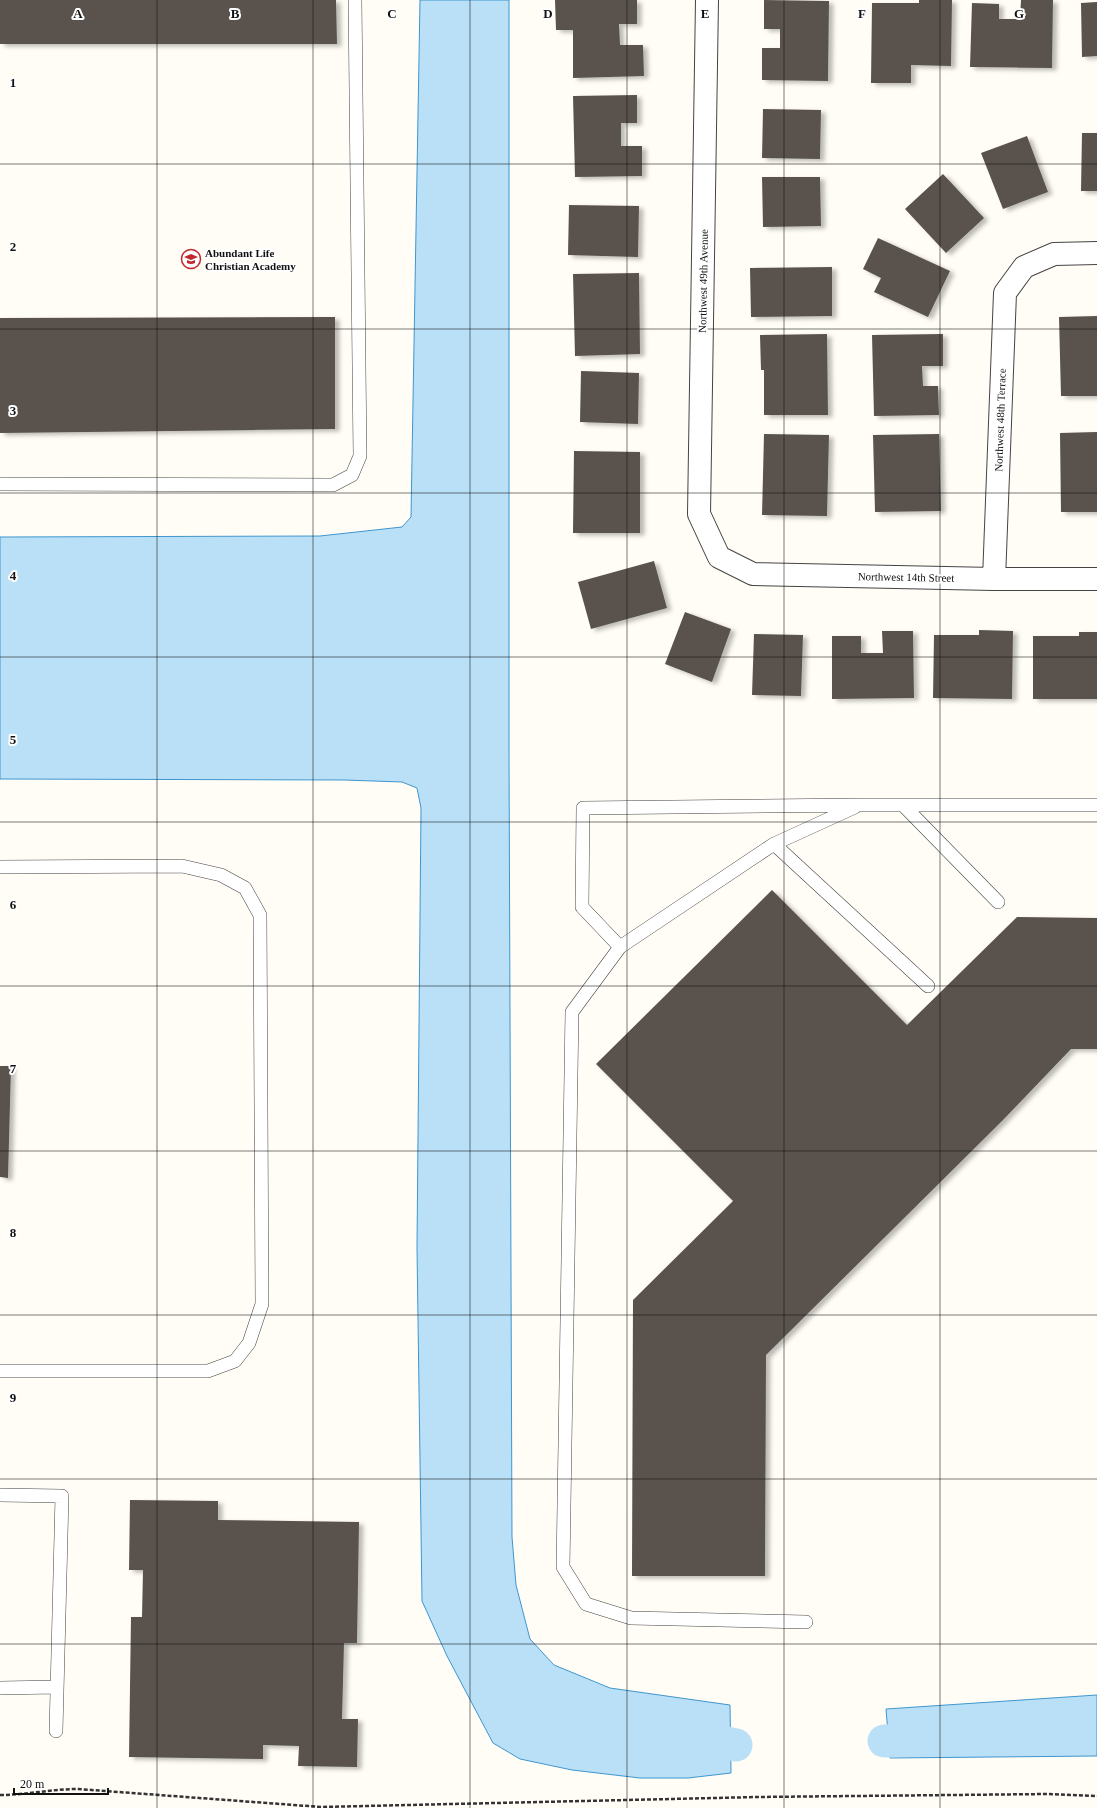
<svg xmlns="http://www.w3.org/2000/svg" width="1097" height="1808" font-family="'Times New Roman',serif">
	<defs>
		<filter id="shadow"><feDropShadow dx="4.5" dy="2.5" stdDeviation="2" flood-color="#0004"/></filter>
	</defs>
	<rect width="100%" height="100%" fill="#fffdf5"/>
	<path fill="#b9e0f7" stroke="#3f96cf" d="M420 0H509V752L512 1537 516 1585 530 1639 554 1665 610 1688 730 1705 731 1773 688 1778H640L572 1770 520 1759 493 1743 447 1656 422 1601 417 1247 421 808 417 788 402 782 344 780 0 779V537L320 536 402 527 411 517Z
		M1097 1695V1756L890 1758 886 1709Z"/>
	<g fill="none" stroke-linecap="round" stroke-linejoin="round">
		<path stroke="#b9e0f7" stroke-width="33" d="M686 1735 736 1745
			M884 1741 934 1740"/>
	</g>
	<path fill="#5a524d" filter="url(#shadow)" d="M0 0H336L337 44H0Z
		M555 0H637V24H619L620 45H643L644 76 573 78V30H556Z
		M764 0 829 1 828 81 762 80V48H780V29H764Z
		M919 0H952L951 66 911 65V83H871L872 3H919Z
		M1021 0H1053L1052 68 970 67 972 3 999 4V19H1020Z
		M1097 2V56L1082 57 1081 3Z
		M637 95V123H621V146H642V176L575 177 573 96Z
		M763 109 821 110 820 159 762 158Z
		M1082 133H1097V191H1081Z
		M1027 136 1048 192 1003 209 981 153Z
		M943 174 984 218 946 253 905 209Z
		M762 177H820L821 226 763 227Z
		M569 205 639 206 638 257 568 255Z
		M878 238 950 271 928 317 874 292 881 278 863 269Z
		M832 267V316L751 317 750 268Z
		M639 273 640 354 575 356 573 274Z
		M1097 316V396H1061L1059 317Z
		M335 317V429L0 433V318Z
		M827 334 828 415H764V370H761L760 335Z
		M943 334V366H922L923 386H938L939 415 874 416 872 335Z
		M581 371 639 373 638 424 580 422Z
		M1097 432V512H1061L1060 433Z
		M764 434 829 435 827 516 762 515Z
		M939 434 941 511 875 512 873 435Z
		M574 451 640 452V533H573Z
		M654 561 667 608 591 629 578 582Z
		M685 612 731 629 712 682 665 664Z
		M979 630 1013 631 1012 699 933 698 934 635H979Z
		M882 631H913L914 698 832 699V636H861V653H883Z
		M1079 632H1097V699H1033V636H1079Z
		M754 634 803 635 801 696 752 695Z
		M772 890 907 1025 1017 917 1097 918V1049H1071L1002 1121 766 1355 765 1576H632L633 1300 733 1201 596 1064Z
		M0 1066H11L8 1178 0 1177Z
		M130 1500 218 1501V1520L359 1522 357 1643H344L342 1719H358L357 1767 298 1766 299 1746 263 1745V1759L129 1757 131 1617H142L143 1570H129Z"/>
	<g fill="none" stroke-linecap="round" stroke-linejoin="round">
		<g stroke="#444" stroke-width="14">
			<path id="lane" d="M0 484 333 485 352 475 360 456 355 0
				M903 805 998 902
				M774 844 855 807
				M0 867 182 866 221 875 245 888 260 915 262 1304 249 1343 235 1361 208 1371H0
				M620 947 774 844 928 986
				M0 1495 62 1496 56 1731
				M806 1622 631 1618 586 1604 563 1567 572 1012 620 947 582 907 583 808 859 805H1097
				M0 1688 56 1687"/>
		</g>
		<g stroke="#444" stroke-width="24">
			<path id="street" d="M707 0 699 514 719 557 753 574 994 579H1097
				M994 579 1005 293 1024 267 1054 254 1097 253"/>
		</g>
		<path stroke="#333" stroke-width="2.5" stroke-dasharray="4 2" stroke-linecap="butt" d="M0 1795C26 1795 52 1789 78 1789L321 1807 758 1797 1049 1794 1097 1796"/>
		<use href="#lane" stroke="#fff" stroke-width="13"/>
		<use href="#street" stroke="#fff" stroke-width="22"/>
	</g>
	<path fill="none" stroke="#111" stroke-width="1" stroke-opacity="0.55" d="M157 0V1808M313 0V1808M470 0V1808M627 0V1808M784 0V1808M940 0V1808M0 164H1097M0 329H1097M0 493H1097M0 657H1097M0 822H1097M0 986H1097M0 1151H1097M0 1315H1097M0 1479H1097M0 1644H1097"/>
	<defs>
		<g id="school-ring" transform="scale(1)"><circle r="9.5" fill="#fff" stroke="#c4262e" stroke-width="1.5"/><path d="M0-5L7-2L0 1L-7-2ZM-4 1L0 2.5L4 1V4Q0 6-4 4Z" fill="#c4262e"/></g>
	</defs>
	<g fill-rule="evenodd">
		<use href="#school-ring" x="191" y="259"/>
	</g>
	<g text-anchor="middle" stroke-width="4" stroke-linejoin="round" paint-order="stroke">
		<g font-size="11" font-weight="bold" fill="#111" stroke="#fff" text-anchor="start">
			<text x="205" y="257">Abundant Life<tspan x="205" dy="13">Christian Academy</tspan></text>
		</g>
		<g font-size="11" fill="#111" stroke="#fff">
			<text transform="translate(703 281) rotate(-89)" y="4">Northwest 49th Avenue</text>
			<text transform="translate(1000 420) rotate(-88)" y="4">Northwest 48th Terrace</text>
			<text transform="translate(906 577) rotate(1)" y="4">Northwest 14th Street</text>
		</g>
	</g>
	<g font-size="13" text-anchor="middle" font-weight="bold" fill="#111" stroke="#fff" stroke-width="4" stroke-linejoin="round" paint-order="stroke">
		<text x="78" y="18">A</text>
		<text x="235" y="18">B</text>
		<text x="392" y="18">C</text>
		<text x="548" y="18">D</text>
		<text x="705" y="18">E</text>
		<text x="862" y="18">F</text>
		<text x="1019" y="18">G</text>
		<text x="13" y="87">1</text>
		<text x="13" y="251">2</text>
		<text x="13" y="415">3</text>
		<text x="13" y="580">4</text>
		<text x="13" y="744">5</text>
		<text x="13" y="909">6</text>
		<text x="13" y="1073">7</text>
		<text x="13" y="1237">8</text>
		<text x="13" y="1402">9</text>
	</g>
	<path d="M14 1788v6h94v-6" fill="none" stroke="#111111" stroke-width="2"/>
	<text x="20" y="1788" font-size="12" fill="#111111" stroke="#ffffff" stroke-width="3" paint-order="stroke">20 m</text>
</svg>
